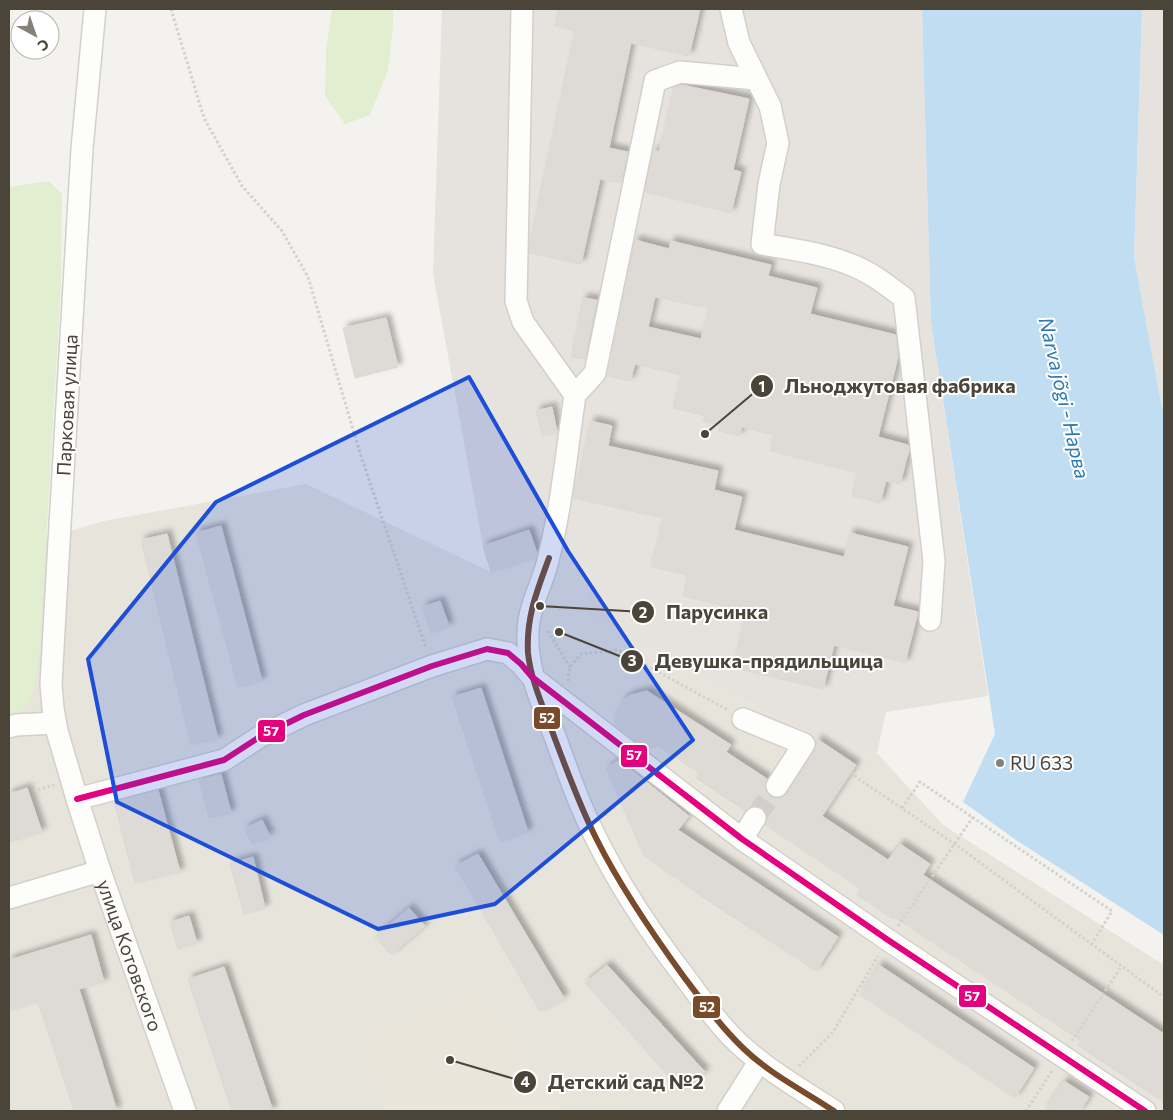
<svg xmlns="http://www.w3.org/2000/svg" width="1173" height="1120" font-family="Commissioner,sans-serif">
	<defs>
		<filter id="shadow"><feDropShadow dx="4.5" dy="-4.5" stdDeviation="2.5" flood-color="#0004"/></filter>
	</defs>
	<rect width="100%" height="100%" fill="#f4f2ee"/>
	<path fill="#e7e4dc" d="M306 484 491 572 538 557 549 558 592 570 584 614 801 730 877 753 943 825 1164 965V1111H9V549L104 521Z"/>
	<path fill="#e6e2de" d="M442 9H922L931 323 988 696 886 712 877 753 801 730 584 614 592 570 549 558 538 557 491 572 483 546 433 274Z
		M1142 9H1164V413L1161 403 1134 257Z"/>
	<path fill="#eae5da" d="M477 993 551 1084 561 1111H386L359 1035Z"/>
	<path fill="#e1eecf" d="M332 9H393V25L388 70 370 115 345 124 325 96 326 50Z
		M49 181 62 194 61 284 40 646C36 671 37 709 9 719V187Z"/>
	<path fill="#c0ddf1" d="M922 9H1142L1134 257 1161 403 1164 413V935L1016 840 963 802 995 734 931 323Z"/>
	<path fill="#dedbd6" stroke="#dcd9d4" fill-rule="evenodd" filter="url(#shadow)" d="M559 9H700L689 56 631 43 609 148 628 152 621 183 600 179 581 264 529 253 530 241 575 31 555 26Z
		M682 85 749 99 733 170 741 172 731 213 645 192 654 150 659 152 674 88Z
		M635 240 669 249 671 241 771 265 768 276 817 288 810 314 896 335 898 357 878 437 908 445 909 450 900 484 886 481 880 503 852 496 858 473 770 451 774 435 742 427 739 436 719 431 720 425 703 421 705 416 673 408 681 375 635 364 630 381 608 376ZM655 297 709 308 701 339 648 327Z
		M583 298 597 300 585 359 571 357Z
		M386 318 398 367 355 378 343 328Z
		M552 407 557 432 542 436 536 411Z
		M591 421 612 426 608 446 718 471 714 490 742 497 734 530 844 557 850 533 908 547 893 606 918 612 905 663 834 645 823 689 733 668 746 611 683 596 688 575 651 567 663 518 573 498Z
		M221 526 262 681 238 687 196 533Z
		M529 530 537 553 536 558 491 572 483 546Z
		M167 534 218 739 191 745 141 540Z
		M440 601 449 626 431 633 422 607Z
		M481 688 528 832 500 842 452 697Z
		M647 691 731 745 726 752 767 779 765 785 766 791 771 797 777 798 782 797 788 793 815 751 817 739 856 765 822 816 888 860 900 844 930 864 923 875 1164 1034V1102L1078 1046 1081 1041 894 917 893 919 857 895 861 889 765 825 767 818 766 813 762 808 755 806 750 807 745 811 696 778 699 773 658 746 646 749 615 725V717L623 700 631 695Z
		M619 760 689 816 678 830 838 937 816 971 710 902 644 856 606 769Z
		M221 774 231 813 209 818 199 780Z
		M27 788 42 832 9 842V794Z
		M158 790 180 872 135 883 114 802Z
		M262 820 270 836 253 845 244 829Z
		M478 854 564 998 540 1012 455 866Z
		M253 857 265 908 244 914 230 864Z
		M409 908 425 926 391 955 375 937Z
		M189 916 197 943 178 949 170 922Z
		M91 935 104 982 79 989 117 1111H74L38 1002 9 1011V960Z
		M607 965 705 1072 682 1091 585 983Z
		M879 965 1034 1068 1015 1098 860 995Z
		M224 967 273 1111H232L188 979Z
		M1064 1081 1089 1097 1080 1111H1044Z"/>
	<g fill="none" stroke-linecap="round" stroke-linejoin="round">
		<path stroke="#d2cfca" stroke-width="21" stroke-dasharray="21 11" stroke-linecap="butt" d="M755 818 777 786"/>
		<g stroke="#d2d0cb" stroke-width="24">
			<g id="minor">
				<path id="s1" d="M95 9 82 149 58 559 51 684 53 708 57 731 77 799 100 871 185 1111"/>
				<path d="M522 9 516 301 523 322 575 395C567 449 562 503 549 556 544 582 529 604 528 631 526 670 542 704 556 739 568 773 580 807 597 840 621 888 651 933 684 976 699 996 713 1017 730 1035 760 1066 799 1088 834 1111"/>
				<path d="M731 9 739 43 770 106 778 143 769 184 762 244C791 249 821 253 849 264 869 271 887 285 904 298L934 561 930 620"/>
				<path d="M575 395 595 373 655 81 680 72 756 79"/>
				<path d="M743 719 804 744 777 786"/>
				<path d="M9 727 16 725 55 723"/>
				<path d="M77 799 224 760 261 736 304 715 432 666 487 649 508 653 521 664 532 677 742 839 888 940 1145 1111"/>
				<path d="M742 839 755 818"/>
				<path d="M9 898 100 871"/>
				<path d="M728 1111 759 1062"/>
			</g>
		</g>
		<path stroke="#d3d2cc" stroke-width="3" stroke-dasharray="2.5 2.5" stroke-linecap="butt" d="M171 9 204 118 242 186 282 231 308 277 360 453 426 648
			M548 631 570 667
			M568 681 570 667 581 654 618 650 728 710
			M850 773 956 845 1164 997
			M38 790 54 785
			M902 808 920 782 1112 911 1091 945
			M898 926 973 817
			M1072 1041 1121 967
			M799 1066 833 1032 878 956
			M1026 1111 1052 1071"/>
		<use href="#minor" stroke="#fdfdfc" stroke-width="21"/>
		<g stroke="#fff" stroke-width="10">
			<path id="bus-1" d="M549 558C537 591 526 617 528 653 531 682 545 711 555 739 568 773 580 807 597 840 621 888 652 933 684 977 703 1002 721 1027 744 1049 770 1074 804 1091 834 1111"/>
		</g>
		<g stroke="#fff" stroke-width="10">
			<path id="bus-2" d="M77 799 224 760 261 736 304 715 432 666 487 649 508 653 521 664 532 677 742 839 888 940 1145 1111"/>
		</g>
		<use href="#bus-1" stroke="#7a4b2a" stroke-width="6"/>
		<use href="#bus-2" stroke="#e5007d" stroke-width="6"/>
	</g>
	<path fill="#1d4ed8" fill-opacity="0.2" stroke="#1d4ed8" stroke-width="4" stroke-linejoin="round" d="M469 377 568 551 693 740 495 904 378 929 117 802 88 659 216 502Z"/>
	<circle fill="#868178" stroke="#fff" stroke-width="2" cx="1000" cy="763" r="5"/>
	<g text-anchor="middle" stroke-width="4" stroke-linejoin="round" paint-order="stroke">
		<g font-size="19" fill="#4b4439" stroke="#fff">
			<text transform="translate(67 405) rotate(-87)" y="7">Парковая улица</text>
			<text dy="7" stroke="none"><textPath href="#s1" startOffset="960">улица Котовского</textPath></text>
		</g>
		<g font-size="19" fill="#4b4439" stroke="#fff" text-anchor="start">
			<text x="1010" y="770">RU 633</text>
		</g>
		<g font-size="20" font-style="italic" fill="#2e7ab2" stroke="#fff">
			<text transform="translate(1064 398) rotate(77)" y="7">Narva jõgi - Нарва</text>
		</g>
	</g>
	<path fill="none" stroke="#4b4439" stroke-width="2" d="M705 434L762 386M540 606L643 612M559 632L632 661M450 1060L525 1082"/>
	<g fill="#4b4439" stroke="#fff" stroke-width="2">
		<circle cx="705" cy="434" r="5"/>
		<circle cx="540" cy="606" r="5"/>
		<circle cx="559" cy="632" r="5"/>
		<circle cx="450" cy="1060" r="5"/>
		<circle cx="762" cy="386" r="12"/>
		<circle cx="643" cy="612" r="12"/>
		<circle cx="632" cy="661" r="12"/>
		<circle cx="525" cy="1082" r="12"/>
	</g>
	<g font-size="15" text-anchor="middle" font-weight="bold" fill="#fff">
		<text x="762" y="392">1</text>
		<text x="643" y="618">2</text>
		<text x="632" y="666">3</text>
		<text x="525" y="1087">4</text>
	</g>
	<g font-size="20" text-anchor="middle" font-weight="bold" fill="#4b4439" stroke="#fff" stroke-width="4" stroke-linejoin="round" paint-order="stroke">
		<text x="900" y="393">Льноджутовая фабрика</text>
		<text x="717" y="619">Парусинка</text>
		<text x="769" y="668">Девушка-прядильщица</text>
		<text x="626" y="1089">Детский сад №2</text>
	</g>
	<g stroke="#fff" stroke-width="2">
		<rect x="533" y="706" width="28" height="24" rx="5" fill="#7a4b2a"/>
		<rect x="257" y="719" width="29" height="24" rx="5" fill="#e5007d"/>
		<rect x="620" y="744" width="28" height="24" rx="5" fill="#e5007d"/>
		<rect x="958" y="984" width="29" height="24" rx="5" fill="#e5007d"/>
		<rect x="692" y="995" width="29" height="24" rx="5" fill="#7a4b2a"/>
	</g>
	<g font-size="14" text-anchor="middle" font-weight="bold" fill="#fff">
		<text x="547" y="723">52</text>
		<text x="271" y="736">57</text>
		<text x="634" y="760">57</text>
		<text x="972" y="1001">57</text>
		<text x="707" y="1012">52</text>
	</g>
	<rect width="1173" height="1120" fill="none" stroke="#4b4439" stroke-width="20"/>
	<g transform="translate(35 35) rotate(140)"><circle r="24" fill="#ffffff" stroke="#b7b4b0"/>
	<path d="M0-4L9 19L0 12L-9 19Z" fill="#868178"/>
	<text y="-8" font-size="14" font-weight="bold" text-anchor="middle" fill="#4b4439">С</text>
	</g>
</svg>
